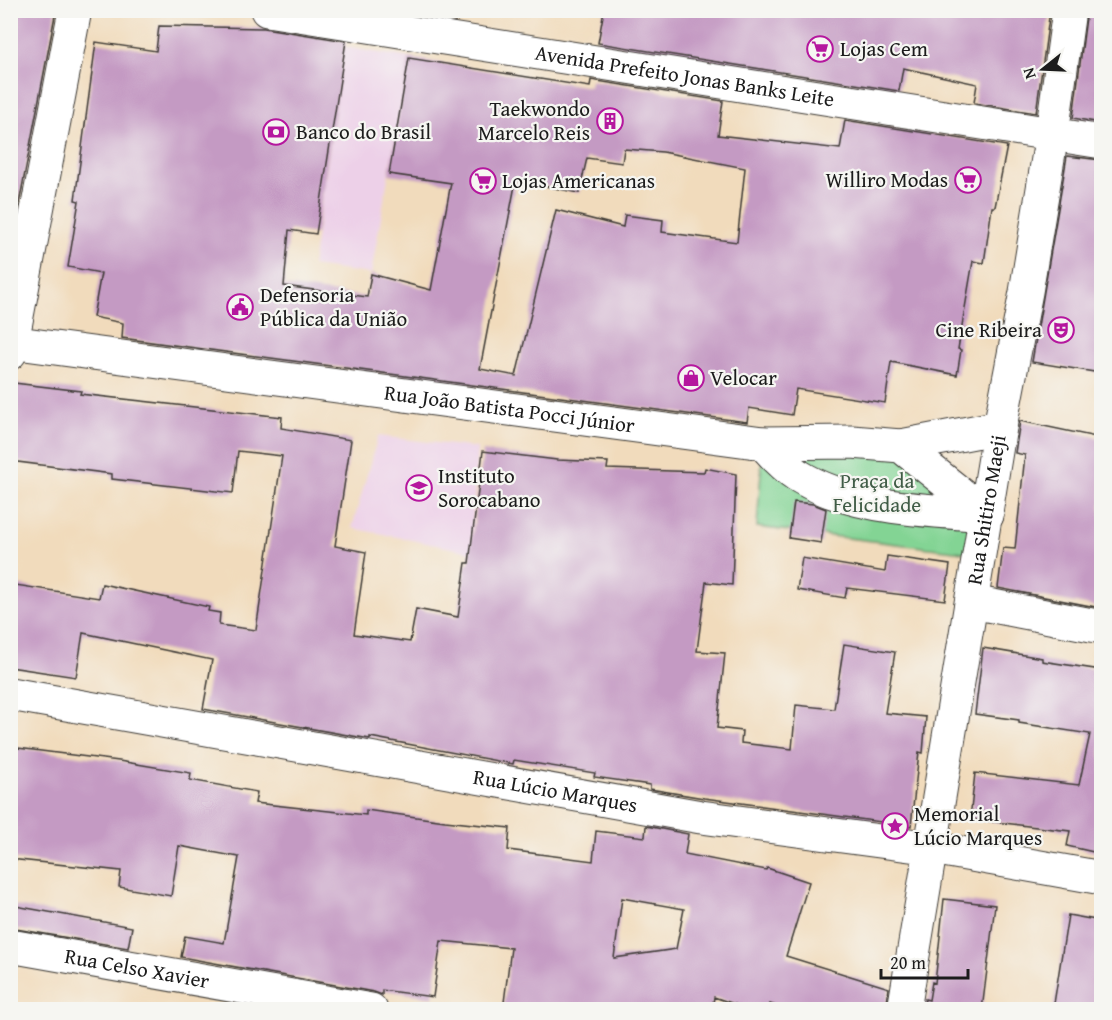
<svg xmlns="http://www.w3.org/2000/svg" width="1112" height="1020" font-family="'Gentium Book Plus',serif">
	<rect width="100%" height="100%" fill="#f6f6f2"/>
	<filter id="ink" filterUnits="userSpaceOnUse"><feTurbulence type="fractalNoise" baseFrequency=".0167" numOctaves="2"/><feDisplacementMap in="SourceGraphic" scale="12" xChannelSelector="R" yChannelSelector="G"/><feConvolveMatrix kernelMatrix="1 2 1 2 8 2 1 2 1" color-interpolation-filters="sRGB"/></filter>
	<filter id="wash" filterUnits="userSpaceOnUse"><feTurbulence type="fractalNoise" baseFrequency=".008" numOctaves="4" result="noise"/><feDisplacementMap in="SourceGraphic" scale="24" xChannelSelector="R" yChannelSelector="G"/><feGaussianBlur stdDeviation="1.35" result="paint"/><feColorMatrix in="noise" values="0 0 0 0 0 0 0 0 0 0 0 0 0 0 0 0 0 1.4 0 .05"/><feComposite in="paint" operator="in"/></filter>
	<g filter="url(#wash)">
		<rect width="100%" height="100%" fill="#f1dbbc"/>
		<path fill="#edd0e8" d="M345 47 409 58 371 274 312 266Z
			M378 436 477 448 471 552 352 528Z"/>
		<path fill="#83d494" stroke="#507858" stroke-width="1.5" d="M763 443 901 446 987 515 979 554 757 527Z"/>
		<g id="blocks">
			<path fill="#c49ac3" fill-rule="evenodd" d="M10 10H56L14 230 10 229Z
				M604 10H1050L1036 113 974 103 977 84 903 68 899 91 598 43Z
				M1087 10H1101V123L1073 118Z
				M159 26 264 28 346 41 316 234 289 230 284 286 367 297 371 274 431 290 451 183 389 174 409 58 590 87 591 80 723 101 718 135 840 149 845 120 1007 146 995 207H992L984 263 973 261 958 349 961 350 957 375 891 362 885 403 796 389 792 415 749 408 747 422 122 338 123 323 93 317 101 273 68 267 79 201 75 200 96 42 156 51ZM624 149 663 152 745 168 737 242 662 232 663 220 625 215 623 227 556 210 516 376 480 369 516 180 579 193 587 158 622 163Z
				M1067 156 1101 160V373L1032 362Z
				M14 383 81 391 80 394 282 417 281 428 351 440 335 546 366 552 354 634 410 642 416 609 458 617 466 563H469L483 451 557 460 608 462 607 469 704 472 705 468 736 474 732 585 706 582 697 651 725 653 717 728 742 731 741 743 792 749 796 705 834 709 844 644 895 652 885 713 926 717 923 753 919 752 911 826 704 798 650 789V785L594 777 595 773 514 760 513 764 370 737V739L203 709 212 660 83 633 76 677 10 667V611H12L16 585 99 598 102 584 209 607 208 611 220 613 219 625 256 630 282 456 238 451 233 493 112 479V474L10 461V415Z
				M1020 421 1101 438V608L998 588 1003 548 1015 549 1025 455 1015 453Z
				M794 502 813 504 826 509 821 543 789 538Z
				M887 556 950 565 945 600 847 588 845 598 797 590 802 558 885 572Z
				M983 648 1042 658V661L1101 670V835L1098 853 1067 846 1070 831 970 819 975 773 1079 785 1090 734 1019 723V720L975 714Z
				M10 747 119 761 191 773 190 780 257 792 255 803 366 815V810L445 821 510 828 508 850 593 861 596 831 645 837 646 826 688 834 685 854 766 870 767 868 809 882 786 956 889 988 886 1010H789L770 1004 769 1010H752L714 997 712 1010H503L511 948 441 941 433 997 382 990V995L374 992 181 957 185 936 224 943 239 857 179 846 171 896 119 887 121 871 10 859ZM622 898 684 909 676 949 614 958Z
				M944 899 995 905 982 1010H923L925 999 929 1000 932 982 935 983Z
				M10 905 132 927 128 948 10 928Z
				M1068 915 1101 921V1010H1053Z"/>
		</g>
	</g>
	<g filter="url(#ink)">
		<use href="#blocks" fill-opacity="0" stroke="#3c3934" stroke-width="1.5"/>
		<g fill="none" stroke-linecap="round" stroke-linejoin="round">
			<g stroke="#3c3934" stroke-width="35">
				<g id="street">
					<path id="s1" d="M267 10 1102 142"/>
					<path id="s2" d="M10 342 763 443 852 442 901 446 987 515"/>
					<path d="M10 353 75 10"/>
					<path d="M763 443C773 454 783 466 797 475 851 509 924 510 987 515"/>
					<path d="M901 446 1000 427"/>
					<path d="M972 602 1102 627"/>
					<path id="s3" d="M10 694 701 817 932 848 1102 878"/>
					<path id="s4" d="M10 946 371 1010"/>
					<path id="s5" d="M904 1010 1000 427 1026 292 1052 134 1069 10"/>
				</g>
			</g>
			<use href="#street" stroke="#fff" stroke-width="33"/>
		</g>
	</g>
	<defs>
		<g id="supermarket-ring" transform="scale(1.35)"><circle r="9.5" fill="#f6f6f2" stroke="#b5179e" stroke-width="1.5"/><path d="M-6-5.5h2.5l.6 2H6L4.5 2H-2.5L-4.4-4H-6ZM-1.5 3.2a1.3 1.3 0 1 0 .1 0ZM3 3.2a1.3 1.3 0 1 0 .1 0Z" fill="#b5179e"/></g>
		<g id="building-ring" transform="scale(1.35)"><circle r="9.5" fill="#f6f6f2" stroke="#b5179e" stroke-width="1.5"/><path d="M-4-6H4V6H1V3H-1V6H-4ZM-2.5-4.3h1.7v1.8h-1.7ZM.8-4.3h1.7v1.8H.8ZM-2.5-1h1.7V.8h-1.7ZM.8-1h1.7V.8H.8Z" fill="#b5179e"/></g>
		<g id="bank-ring" transform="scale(1.35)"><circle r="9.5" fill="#f6f6f2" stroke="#b5179e" stroke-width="1.5"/><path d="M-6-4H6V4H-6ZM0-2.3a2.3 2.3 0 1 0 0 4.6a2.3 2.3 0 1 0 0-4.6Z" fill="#b5179e"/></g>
		<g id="civic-ring" transform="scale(1.35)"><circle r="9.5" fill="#f6f6f2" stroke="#b5179e" stroke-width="1.5"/><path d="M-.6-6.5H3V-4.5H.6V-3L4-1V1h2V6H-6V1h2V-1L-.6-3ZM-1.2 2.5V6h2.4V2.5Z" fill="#b5179e"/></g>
		<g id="theatre-ring" transform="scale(1.35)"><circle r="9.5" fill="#f6f6f2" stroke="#b5179e" stroke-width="1.5"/><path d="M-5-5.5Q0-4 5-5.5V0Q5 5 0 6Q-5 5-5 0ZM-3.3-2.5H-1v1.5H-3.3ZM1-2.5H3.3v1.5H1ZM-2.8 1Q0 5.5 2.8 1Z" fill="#b5179e"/></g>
		<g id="shop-ring" transform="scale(1.35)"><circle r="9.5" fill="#f6f6f2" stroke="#b5179e" stroke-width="1.5"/><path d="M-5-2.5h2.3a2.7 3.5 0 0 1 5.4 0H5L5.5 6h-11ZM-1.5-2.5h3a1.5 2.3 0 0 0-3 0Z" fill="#b5179e"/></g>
		<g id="university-ring" transform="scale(1.35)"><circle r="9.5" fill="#f6f6f2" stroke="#b5179e" stroke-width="1.5"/><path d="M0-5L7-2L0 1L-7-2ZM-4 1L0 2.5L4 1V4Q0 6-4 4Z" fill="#b5179e"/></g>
		<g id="sight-ring" transform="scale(1.35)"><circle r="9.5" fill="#f6f6f2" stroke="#b5179e" stroke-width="1.5"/><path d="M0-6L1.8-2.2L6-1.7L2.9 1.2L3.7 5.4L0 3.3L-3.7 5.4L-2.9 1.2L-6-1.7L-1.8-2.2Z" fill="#b5179e"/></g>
	</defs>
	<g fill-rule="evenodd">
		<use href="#supermarket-ring" x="820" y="49"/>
		<use href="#building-ring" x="610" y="121"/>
		<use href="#bank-ring" x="276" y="132"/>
		<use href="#supermarket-ring" x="968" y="180"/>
		<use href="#supermarket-ring" x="483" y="181"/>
		<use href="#civic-ring" x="240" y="307"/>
		<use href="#theatre-ring" x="1061" y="330"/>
		<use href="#shop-ring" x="691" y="378"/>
		<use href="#university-ring" x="419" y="488"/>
		<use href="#sight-ring" x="895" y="826"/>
	</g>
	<g text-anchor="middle" stroke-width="4.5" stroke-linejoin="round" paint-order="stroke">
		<g font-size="21" fill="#1c1c1c" stroke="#f6f6f2" text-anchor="start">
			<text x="840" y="56">Lojas Cem</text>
			<text x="590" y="116" text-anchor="end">Taekwondo<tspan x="590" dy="24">Marcelo Reis</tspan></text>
			<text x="296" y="139">Banco do Brasil</text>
			<text x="948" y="187" text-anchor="end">Williro Modas</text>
			<text x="502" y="188">Lojas Americanas</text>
			<text x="260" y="302">Defensoria<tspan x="260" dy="24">Pública da União</tspan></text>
			<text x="1042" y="337" text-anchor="end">Cine Ribeira</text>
			<text x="710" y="385">Velocar</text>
			<text x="438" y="483">Instituto<tspan x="438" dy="24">Sorocabano</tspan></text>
			<text x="914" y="821">Memorial<tspan x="914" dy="24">Lúcio Marques</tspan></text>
		</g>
		<g font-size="21" fill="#1c1c1c" stroke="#f6f6f2">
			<text dy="7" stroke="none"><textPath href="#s1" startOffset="423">Avenida Prefeito Jonas Banks Leite</textPath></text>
			<text dy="7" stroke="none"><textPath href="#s2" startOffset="504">Rua João Batista Pocci Júnior</textPath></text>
			<text dy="7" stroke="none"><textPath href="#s5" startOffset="507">Rua Shitiro Maeji</textPath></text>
			<text dy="7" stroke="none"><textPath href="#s3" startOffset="554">Rua Lúcio Marques</textPath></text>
			<text dy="7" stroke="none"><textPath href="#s4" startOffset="129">Rua Celso Xavier</textPath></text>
		</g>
		<g font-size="21" fill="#405c46" stroke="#f6f6f2">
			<text x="877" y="488">Praça da<tspan x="877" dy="24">Felicidade</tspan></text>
		</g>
	</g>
	<rect width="1112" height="1020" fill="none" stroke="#f6f6f2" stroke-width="36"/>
	<g transform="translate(1043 69) rotate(252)" stroke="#f6f6f2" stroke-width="4.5" paint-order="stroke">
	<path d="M0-4.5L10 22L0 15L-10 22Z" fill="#1c1c1c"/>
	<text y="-9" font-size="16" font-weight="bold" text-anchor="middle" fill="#1c1c1c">N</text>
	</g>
	<path d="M881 969v9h87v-9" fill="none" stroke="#1c1c1c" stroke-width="3"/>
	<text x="890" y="969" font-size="18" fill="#1c1c1c" stroke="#f6f6f2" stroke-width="4.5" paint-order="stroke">20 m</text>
</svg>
